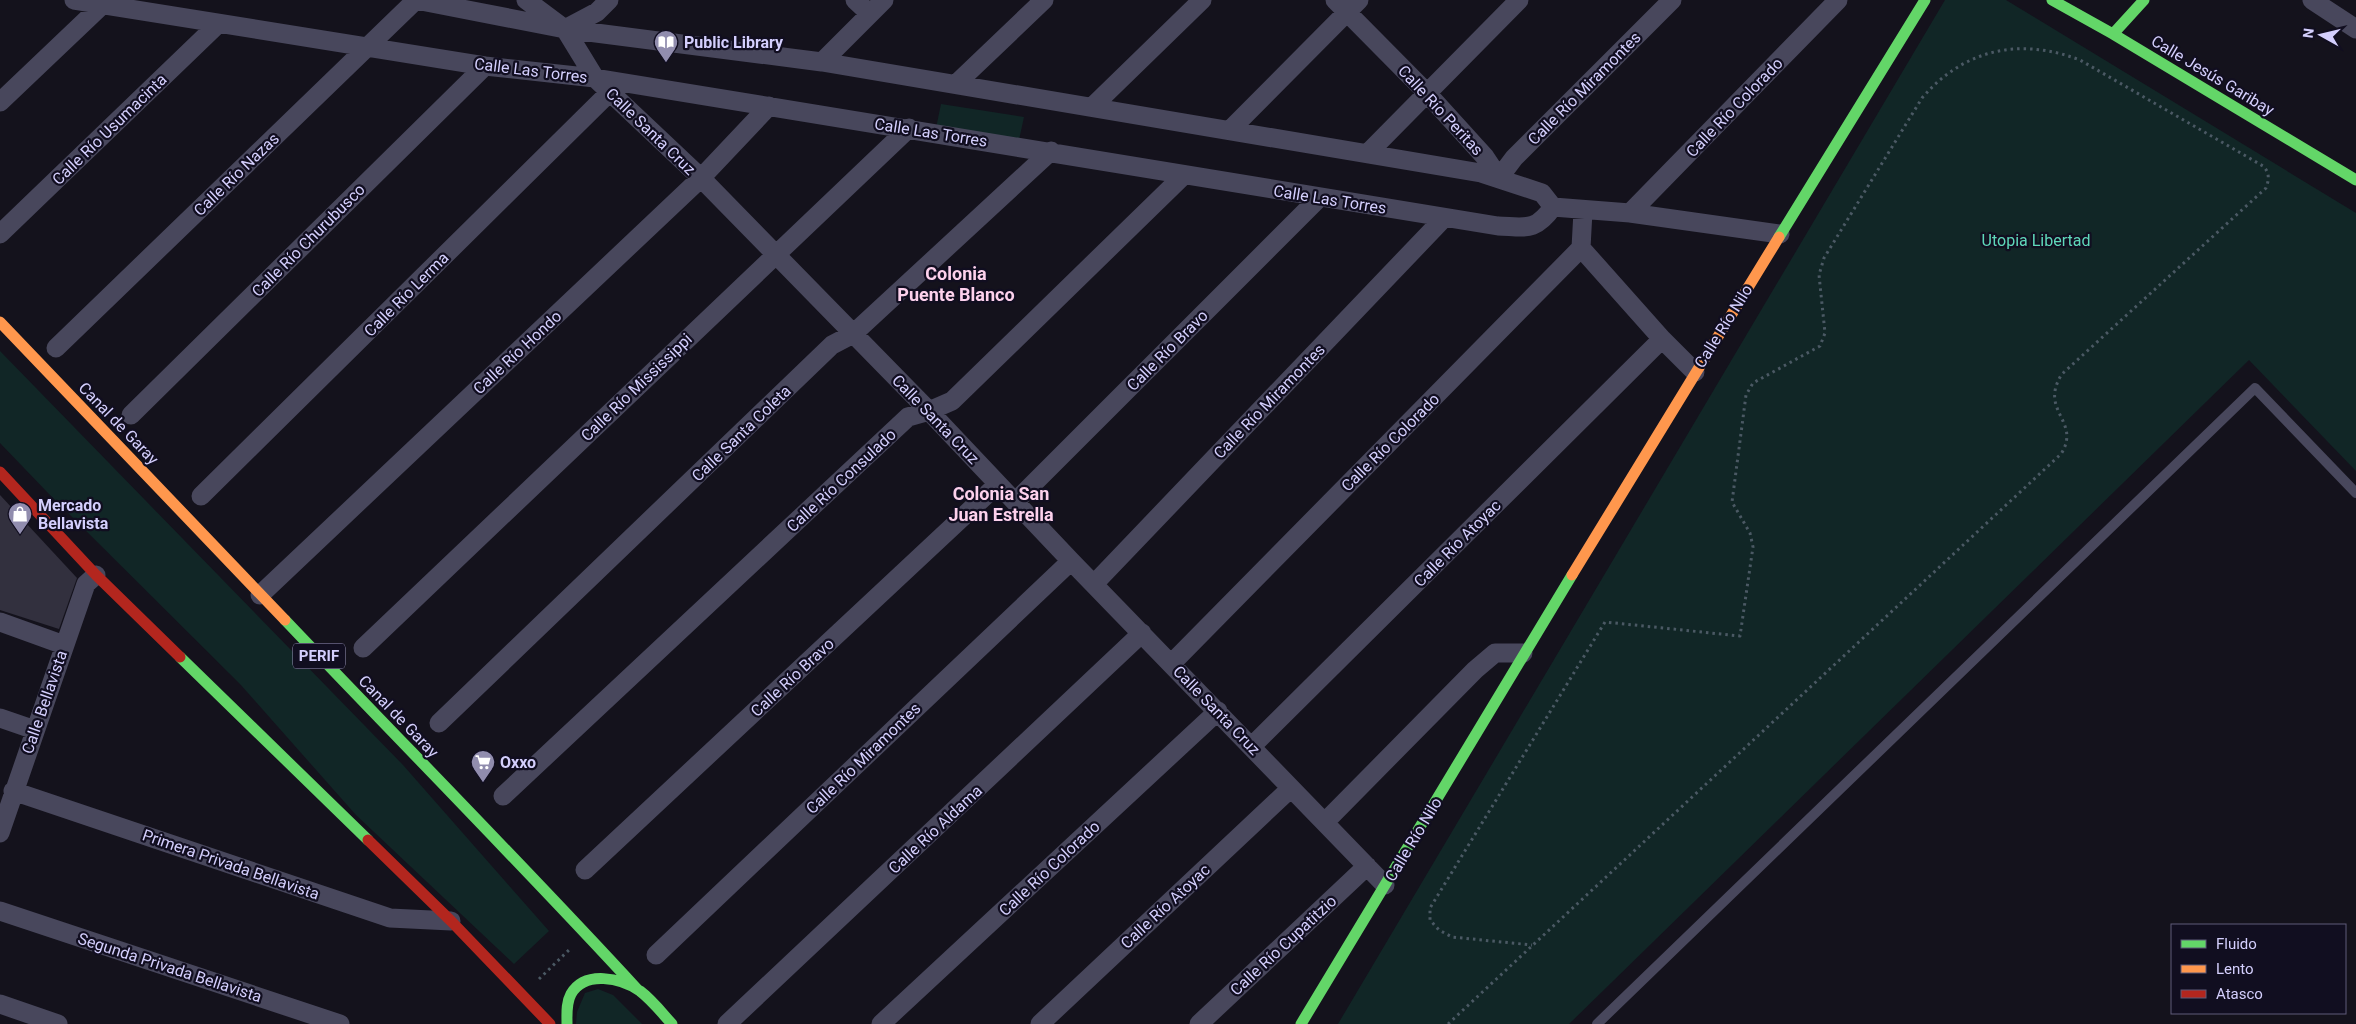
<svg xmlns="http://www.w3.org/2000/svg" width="2356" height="1024" font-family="Roboto,sans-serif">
	<rect width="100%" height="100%" fill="#14121c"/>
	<path fill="#112626" d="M1945 0H2006L2356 213V471L2249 360 1569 1024H1338Z
		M941 104 1024 117 1019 140 936 128Z
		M0 351 403 765 549 931 514 964 356 815 240 684 49 494 0 443Z
		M598 989 613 995 642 1024H576L577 1012 585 993Z"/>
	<path fill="#32303e" d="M0 495 77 578 59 629 0 610Z"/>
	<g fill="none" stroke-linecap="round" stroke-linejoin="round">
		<path stroke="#4b5964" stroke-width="3" stroke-dasharray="2.5 4" stroke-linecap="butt" d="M539 979 570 949
			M1448 1024 2061 454C2082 421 2038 411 2062 374L2266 188C2269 180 2270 173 2263 166L2080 60C2020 37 1964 49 1922 98L1824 258 1819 275 1825 333 1820 346 1753 383 1746 395 1732 502 1750 533 1753 547 1740 636 1605 622 1430 908V920L1439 930 1452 937 1532 945"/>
		<path stroke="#48475c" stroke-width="10" d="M1597 1024 2255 388 2356 493"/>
		<path stroke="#48475c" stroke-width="19" d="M74 0 485 66 595 78 1498 226C1526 227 1535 232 1553 207
			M416 0 565 29 822 62 1481 173 1542 193 1553 207
			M526 0 565 29 595 78 701 178 929 411 1071 561 1385 885
			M855 0 870 14
			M1335 0 1426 92 1485 157 1499 178
			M2312 0 2356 29
			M565 29 597 12 609 0
			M822 62 884 0
			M957 83 1044 0
			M0 102 102 5
			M1092 107 1202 0
			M1230 130 1359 0
			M1368 153 1519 0
			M1499 178 1514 158 1672 0
			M1553 207 1630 213 1780 234
			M1630 213 1838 0
			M0 234 217 25
			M1581 248 1662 339 1695 372
			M56 348 416 0
			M131 415 485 66
			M201 496 611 91
			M1015 502 1319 198
			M1094 584 1444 218
			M260 595 701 178 769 106
			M0 622 64 645
			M363 648 909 128
			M1172 663 1581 248 1583 211
			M0 718 35 730
			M439 723 832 345 853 334 1051 151
			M1252 746 1662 339
			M13 791 390 918 451 921
			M503 796 908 417 929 411 952 401 1184 175
			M1325 822 1475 670 1495 653H1523
			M0 833 86 584 96 575
			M585 870 998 484
			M0 911 340 1024
			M656 955 1071 561
			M0 1004 58 1024
			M727 1024 1142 633
			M881 1024 1218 711
			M1040 1024 1291 788
			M1199 1024 1367 866"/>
		<path stroke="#63d668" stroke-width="11" d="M2052 0 2113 34 2356 180
			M2113 34 2144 0
			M1779 237 1925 0
			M285 620C402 743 522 864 637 989
			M180 657 368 840
			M567 1024C567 1014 566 1003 571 994 585 970 621 978 640 991 652 1000 662 1013 672 1024
			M1301 1024 1572 575"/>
		<path stroke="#ff974d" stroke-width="11" d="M0 322 285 620
			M1572 575 1779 237"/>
		<path stroke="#b3261e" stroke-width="11" d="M0 472 96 575 180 657
			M368 840 451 921 550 1024"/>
	</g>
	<defs>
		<g id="library-pin" transform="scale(1.25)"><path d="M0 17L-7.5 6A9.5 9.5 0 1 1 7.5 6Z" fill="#918dae" stroke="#110e20"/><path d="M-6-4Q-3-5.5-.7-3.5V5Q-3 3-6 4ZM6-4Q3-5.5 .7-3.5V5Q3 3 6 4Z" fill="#fff"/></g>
		<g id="shop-pin" transform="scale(1.25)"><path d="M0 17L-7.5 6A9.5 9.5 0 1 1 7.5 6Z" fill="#918dae" stroke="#110e20"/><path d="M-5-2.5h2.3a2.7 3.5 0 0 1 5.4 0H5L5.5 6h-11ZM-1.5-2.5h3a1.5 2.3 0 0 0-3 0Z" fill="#fff"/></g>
		<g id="supermarket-pin" transform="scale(1.25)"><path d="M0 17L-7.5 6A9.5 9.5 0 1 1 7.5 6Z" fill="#918dae" stroke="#110e20"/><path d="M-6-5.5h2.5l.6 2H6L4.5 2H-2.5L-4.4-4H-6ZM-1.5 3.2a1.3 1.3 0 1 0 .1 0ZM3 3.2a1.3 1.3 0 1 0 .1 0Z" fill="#fff"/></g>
	</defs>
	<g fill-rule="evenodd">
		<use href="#library-pin" x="666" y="42"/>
		<use href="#shop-pin" x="20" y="514"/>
		<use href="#supermarket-pin" x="483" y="762"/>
	</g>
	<g text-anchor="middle" stroke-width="4.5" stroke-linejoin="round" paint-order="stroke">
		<rect fill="#110e20" stroke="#9a95bb" stroke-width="1" x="293" y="643.5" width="52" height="25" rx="4"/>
		<g font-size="15" font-weight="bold" fill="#d4cffd">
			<text x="319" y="661">PERIF</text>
		</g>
		<g font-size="16" font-weight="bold" fill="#d4cffd" stroke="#110e20" text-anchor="start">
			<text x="684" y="48">Public Library</text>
			<text x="38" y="511">Mercado<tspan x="38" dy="18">Bellavista</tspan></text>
			<text x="500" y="768">Oxxo</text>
		</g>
		<g font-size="16" fill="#d4cffd" stroke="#110e20">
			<text transform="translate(531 70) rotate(7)" y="6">Calle Las Torres</text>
			<text transform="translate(2213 75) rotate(31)" y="6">Calle Jesús Garibay</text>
			<text transform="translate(1584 88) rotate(-45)" y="6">Calle Río Miramontes</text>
			<text transform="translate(1734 107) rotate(-46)" y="6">Calle Río Colorado</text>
			<text transform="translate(1441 110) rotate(47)" y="6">Calle Río Peritas</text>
			<text transform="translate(109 129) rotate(-44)" y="6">Calle Río Usumacinta</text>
			<text transform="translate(651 131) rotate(44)" y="6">Calle Santa Cruz</text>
			<text transform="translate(931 132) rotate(9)" y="6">Calle Las Torres</text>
			<text transform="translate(236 174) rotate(-44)" y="6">Calle Río Nazas</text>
			<text transform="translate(1330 199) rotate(9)" y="6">Calle Las Torres</text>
			<text transform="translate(308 240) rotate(-45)" y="6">Calle Río Churubusco</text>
			<text transform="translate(406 294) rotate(-45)" y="6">Calle Río Lerma</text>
			<text transform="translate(1723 326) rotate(-58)" y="6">Calle Río Nilo</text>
			<text transform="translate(1167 350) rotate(-45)" y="6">Calle Río Bravo</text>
			<text transform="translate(517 352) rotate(-43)" y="6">Calle Río Hondo</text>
			<text transform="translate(636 387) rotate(-44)" y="6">Calle Río Mississippi</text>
			<text transform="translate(1269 401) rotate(-46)" y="6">Calle Río Miramontes</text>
			<text transform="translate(936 419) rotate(46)" y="6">Calle Santa Cruz</text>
			<text transform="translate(119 423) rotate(46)" y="6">Canal de Garay</text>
			<text transform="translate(741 433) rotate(-44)" y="6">Calle Santa Coleta</text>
			<text transform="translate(1390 442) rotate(-45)" y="6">Calle Río Colorado</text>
			<text transform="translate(841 480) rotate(-43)" y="6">Calle Río Consulado</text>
			<text transform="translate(1457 543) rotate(-45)" y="6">Calle Río Atoyac</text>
			<text transform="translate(792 677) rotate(-43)" y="6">Calle Río Bravo</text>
			<text transform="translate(44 702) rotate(-71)" y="6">Calle Bellavista</text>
			<text transform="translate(1217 710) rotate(46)" y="6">Calle Santa Cruz</text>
			<text transform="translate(399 716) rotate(46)" y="6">Canal de Garay</text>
			<text transform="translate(863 758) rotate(-44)" y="6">Calle Río Miramontes</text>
			<text transform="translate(935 829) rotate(-43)" y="6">Calle Río Aldama</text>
			<text transform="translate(1413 839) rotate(-59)" y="6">Calle Río Nilo</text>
			<text transform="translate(231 864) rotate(19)" y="6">Primera Privada Bellavista</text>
			<text transform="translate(1049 868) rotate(-43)" y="6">Calle Río Colorado</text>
			<text transform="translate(1165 906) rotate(-43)" y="6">Calle Río Atoyac</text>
			<text transform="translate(1283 945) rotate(-43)" y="6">Calle Río Cupatitzio</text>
			<text transform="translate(170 967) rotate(18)" y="6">Segunda Privada Bellavista</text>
		</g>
		<g font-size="16" fill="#5fd8ba" stroke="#110e20">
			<text x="2036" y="246">Utopia Libertad</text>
		</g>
		<g font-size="18" font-weight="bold" fill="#fdd1ec" stroke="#110e20">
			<text x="956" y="280">Colonia<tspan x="956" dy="21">Puente Blanco</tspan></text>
			<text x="1001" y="500">Colonia San<tspan x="1001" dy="21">Juan Estrella</tspan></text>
		</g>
	</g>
	<rect x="2171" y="924" width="175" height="90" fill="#110e20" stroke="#5f5b78"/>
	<rect x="2181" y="940" width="25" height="8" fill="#63d668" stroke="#5f5b78"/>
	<text x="2216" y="949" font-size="15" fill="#d4cffd">Fluido</text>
	<rect x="2181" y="965" width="25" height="8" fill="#ff974d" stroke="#5f5b78"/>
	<text x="2216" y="974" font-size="15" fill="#d4cffd">Lento</text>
	<rect x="2181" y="990" width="25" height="8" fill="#b3261e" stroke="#5f5b78"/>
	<text x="2216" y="999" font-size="15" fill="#d4cffd">Atasco</text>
	<g transform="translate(2321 35) rotate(278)" stroke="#110e20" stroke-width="4" paint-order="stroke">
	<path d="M0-4L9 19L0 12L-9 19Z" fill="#d4cffd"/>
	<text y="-8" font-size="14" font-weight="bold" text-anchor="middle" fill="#d4cffd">N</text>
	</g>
</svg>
